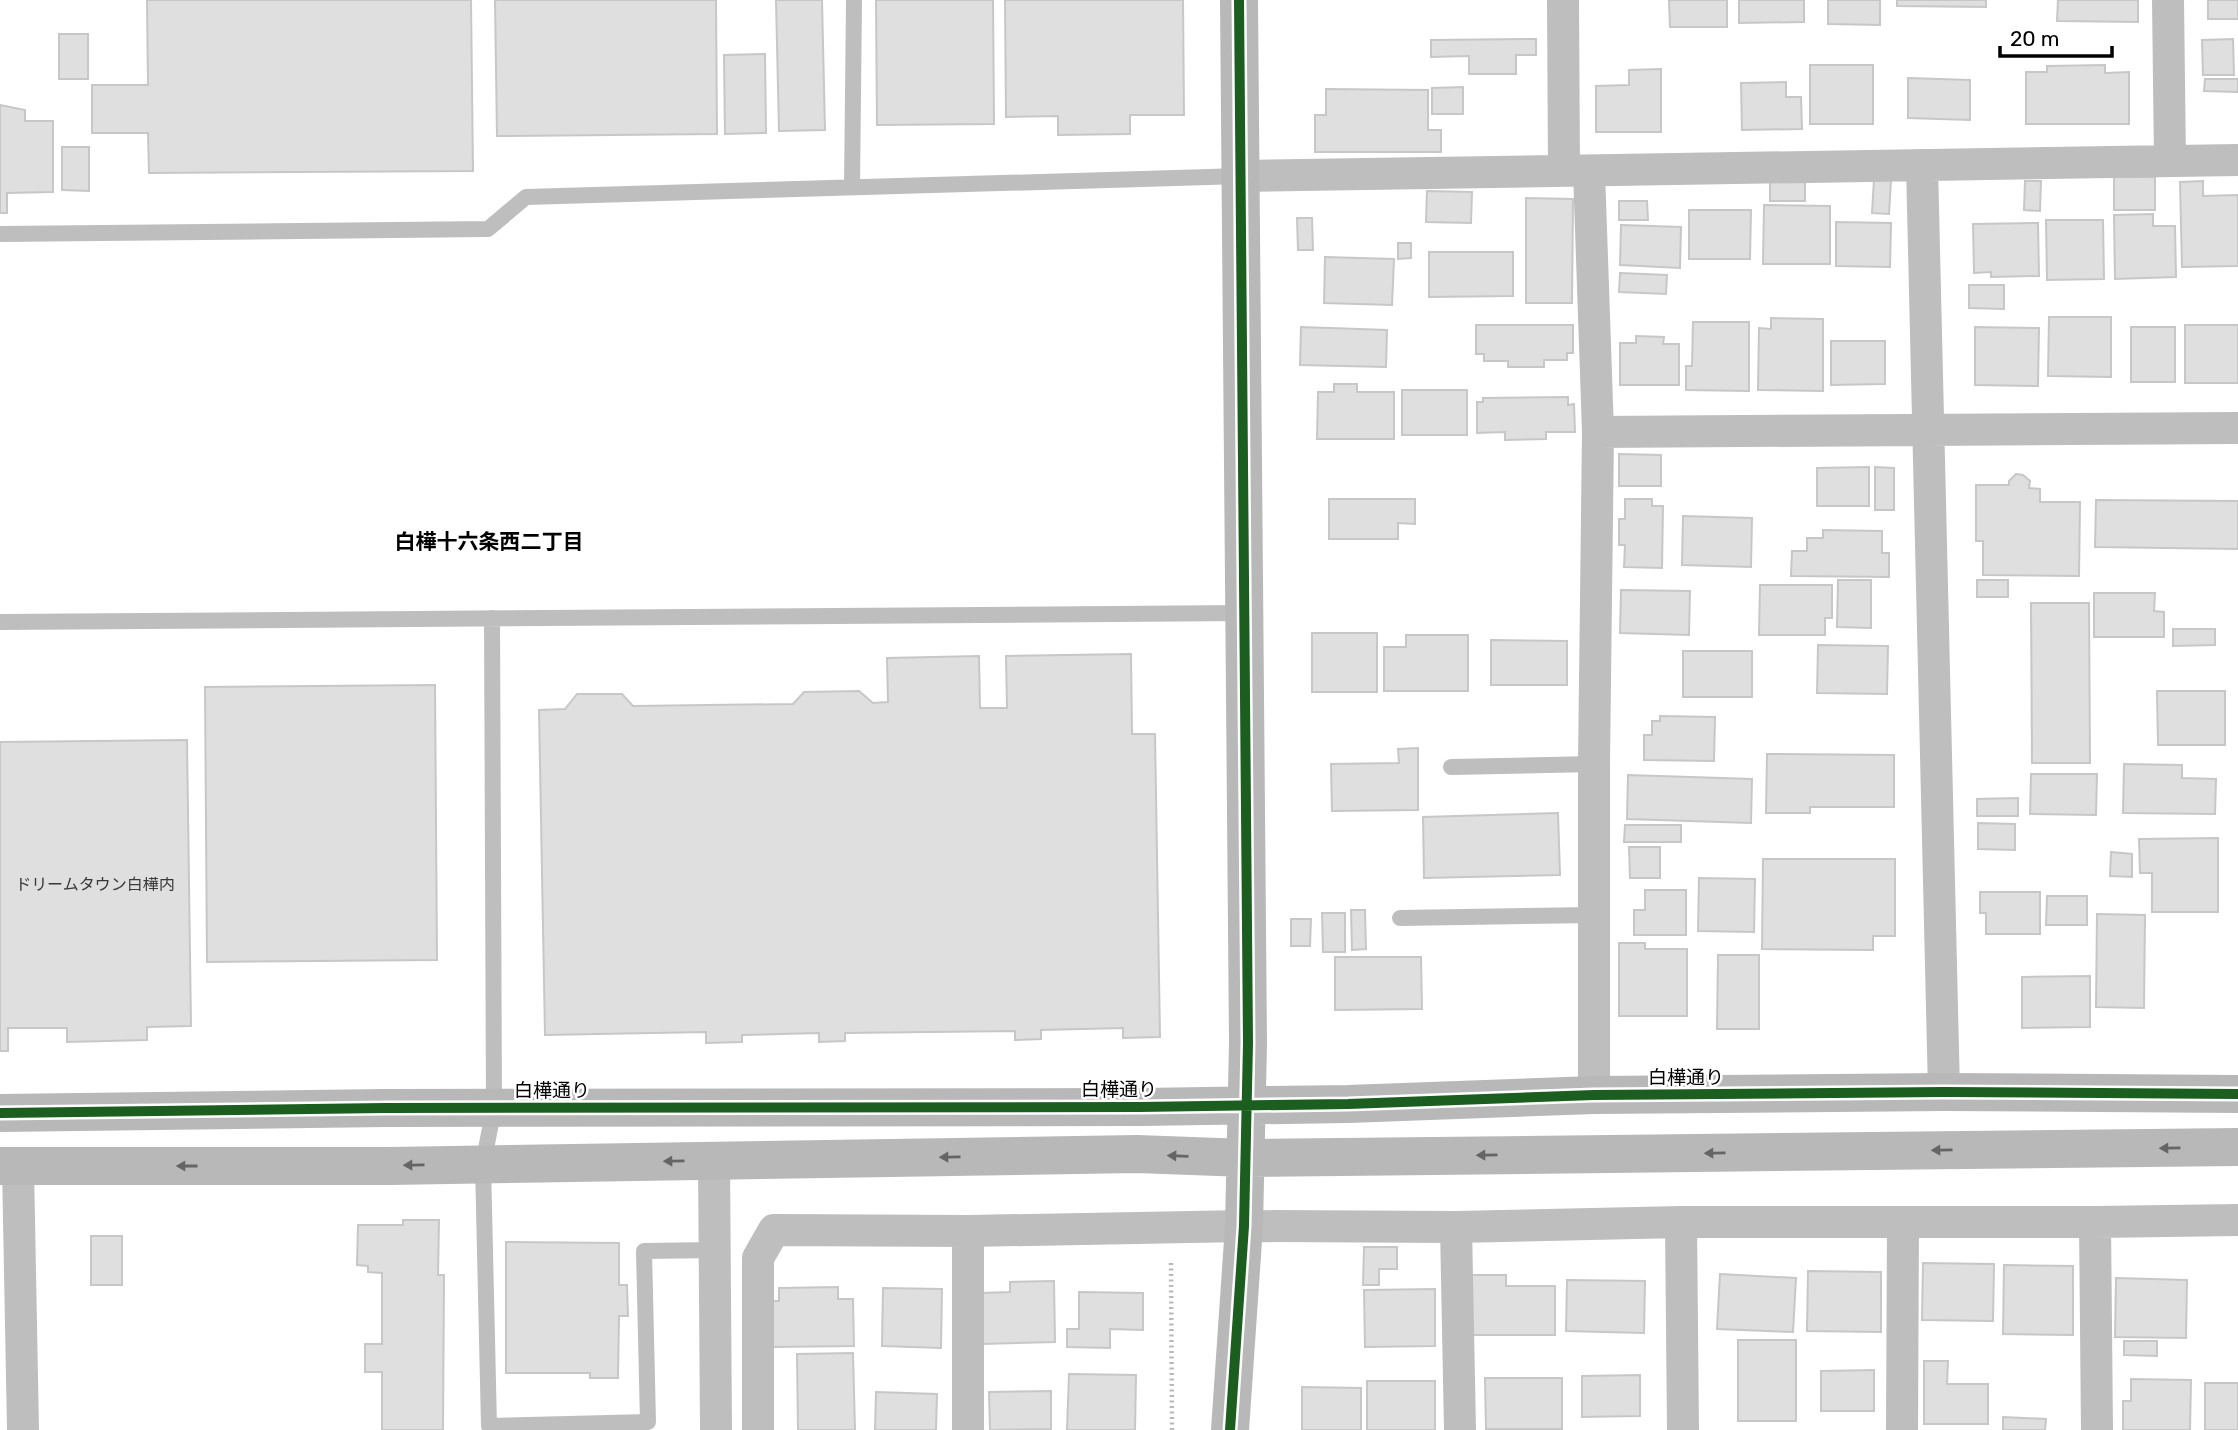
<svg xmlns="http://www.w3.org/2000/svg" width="2238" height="1430" font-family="Rubik,'Noto Sans JP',sans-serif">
	<rect width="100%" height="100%" fill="#fff"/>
	<path fill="#dfdfdf" stroke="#c7c7c7" stroke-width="2" d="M147 0H471L473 171 149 173 148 133H92V85H148Z
		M495 0H716L717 134 497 136Z
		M776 0H822L825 130 779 131Z
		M876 0H993L994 124 877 125Z
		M1005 0H1183L1184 115H1130V134L1058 135V116L1006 117Z
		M1669 0H1727V27H1670Z
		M1739 0H1804V22L1739 23Z
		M1828 0H1880V25L1828 24Z
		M1897 0H1986V7L1897 6Z
		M2058 0H2138V22L2057 21Z
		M2208 0H2238V19H2208Z
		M59 34H88V79H59Z
		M1536 39V55H1516V74H1469V56L1431 57V40Z
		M2233 39 2234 75H2203L2202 40Z
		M765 54 766 133 725 134 724 55Z
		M1810 65H1873V124H1810Z
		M2105 65V73L2129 72V124H2026V72H2047V66Z
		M1661 69V132H1596V86L1629 85V70Z
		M1908 78 1970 80V120L1908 118Z
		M2205 79H2238V92L2204 91Z
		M1786 82V97H1801L1802 129 1742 130 1741 83Z
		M1463 87V114H1432V88Z
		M1326 89 1428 90V130H1441V152H1315V115H1326Z
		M0 105 25 110V121H53V192L7 193V213H0Z
		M62 147H89V191L62 190Z
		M2114 177H2155V210H2114Z
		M1874 179 1891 180 1889 214 1872 213Z
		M1770 180H1805V201H1770Z
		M2025 181H2041L2040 211 2024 210Z
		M2203 181V196L2238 195V266L2182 267 2180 182Z
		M1427 191 1472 192 1471 223 1426 222Z
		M1526 198 1573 199 1572 303H1526Z
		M1619 201H1647L1648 220H1619Z
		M1764 205 1830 206V264H1763Z
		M1689 210H1751L1750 259H1689Z
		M2153 214V226H2175L2176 277 2115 279 2114 215Z
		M1297 218H1312L1313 250H1298Z
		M2046 220H2103L2104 279 2047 280Z
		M1836 222 1891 223 1890 267 1836 266Z
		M2038 223 2039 276 1991 277V272L1974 273 1973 224Z
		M1621 225 1681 227 1680 268 1620 265Z
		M1398 243H1411V258L1398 259Z
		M1429 252H1513V296L1429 297Z
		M1325 257 1394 259 1392 305 1324 303Z
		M1620 273 1667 275 1666 294 1619 292Z
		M1969 285H2004V309L1969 308Z
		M2049 317H2111V377L2048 376Z
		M1771 318 1823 319V391L1758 390 1759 328 1771 329Z
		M1693 322H1749V391L1686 390V366H1692Z
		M1476 325H1573V353H1567V360H1544V367H1508V361H1484V354H1476Z
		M2185 325H2238V383H2185Z
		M1301 327 1387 330 1386 367 1300 365Z
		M1975 327 2039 328 2038 386 1975 385Z
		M2131 327H2175V382H2131Z
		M1636 336 1664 337 1663 344H1679V385H1620V343H1636Z
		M1831 341H1885V384L1831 385Z
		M1334 384H1357V392H1394V439H1317L1318 392H1334Z
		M1402 390H1467V435H1402Z
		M1568 397V405L1574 404 1575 432H1546V439L1505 440V432L1477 433V402H1483V398Z
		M1619 454 1661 455V486H1619Z
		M1869 467V506H1817V468Z
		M1875 467 1894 468V510H1875Z
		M2016 474 2023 475 2030 481 2029 488 2040 489V502H2080L2079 576 1983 575V541H1976V485H2009V481Z
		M1329 499H1415V524L1398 523V539H1329Z
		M1625 499H1652V506H1663L1662 568 1624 567 1625 545H1619V519H1625Z
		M2096 500 2238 501V549L2095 547Z
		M1683 516 1752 518 1751 567 1682 565Z
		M1823 530 1882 531V553H1889V577L1791 576 1792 551H1807V538H1823Z
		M1838 580H1871V628L1837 627Z
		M1977 580H2008V597H1977Z
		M1760 585H1832V618H1825V635H1759Z
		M1621 590 1690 591 1689 635 1620 633Z
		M2094 593H2155L2154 611 2164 612V637H2094Z
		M2031 603H2089L2090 763H2032Z
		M2173 629H2215V645L2173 646Z
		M1312 633H1377V692H1312Z
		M1406 635H1468V691H1384V647H1406Z
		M1491 640 1567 641V685H1491Z
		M1818 645 1888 646 1887 694 1817 693Z
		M1683 651H1752V697H1683Z
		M1131 654 1132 734H1155L1160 1037 1123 1038V1028L1041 1030V1039L1015 1040V1031L845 1033V1041L819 1042V1033L742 1035V1042L706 1043V1032L545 1035 539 710 565 709 577 694H622L633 706 793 704 804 692 859 691 873 703 888 702 887 658 979 656 980 708H1007L1006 656Z
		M435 685 437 960 207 962 205 687Z
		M2157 691H2225V745H2158Z
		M1660 716 1715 717 1714 761 1644 760V735H1652V721H1660Z
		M187 740 191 1026 147 1027V1040L67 1042V1028H8V1051H0V742Z
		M1418 748V810L1332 811 1331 764 1399 763 1398 749Z
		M1767 754 1894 755V807H1810V813H1766Z
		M2124 764 2182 765V778L2216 779 2215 814 2123 813Z
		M2031 774H2097L2096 815 2030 814Z
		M1628 775 1752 779 1751 823 1627 819Z
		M2018 798V816H1977V799Z
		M1558 813 1560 875 1424 878 1423 817Z
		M1978 823 2015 824V850L1978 849Z
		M1625 825H1681V842H1624Z
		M2218 838V912H2152V873H2140L2139 839Z
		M1629 847H1660V878H1630Z
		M2111 852 2132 854V877L2110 876Z
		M1763 859H1895V936H1873V950L1762 949Z
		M1699 878 1755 879 1754 932 1698 931Z
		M1645 890H1686V935H1634V910H1645Z
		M1980 892H2040V934H1986V913H1980Z
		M2047 896H2087V925H2046Z
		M1351 910H1365L1366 949 1352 950Z
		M1322 913H1345V952H1323Z
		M2097 914 2145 915 2144 1008 2096 1007Z
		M1291 919H1311L1310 946H1291Z
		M1619 943H1645V949H1687V1016H1619Z
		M1718 955H1759V1029H1717Z
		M1335 957H1421L1422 1009 1335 1010Z
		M2090 976V1027L2022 1028V977Z
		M403 1220H439L438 1275H444L443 1430H382V1372H365V1344H382V1273L368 1272V1266L357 1265 358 1225H403Z
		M91 1236H122V1285H91Z
		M506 1242 619 1243V1285H627L628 1316H619L618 1378H590V1373H506Z
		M1364 1247H1397V1269H1379V1285H1363Z
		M1923 1263 1994 1264 1993 1321 1922 1320Z
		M2004 1265 2073 1266V1335L2003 1334Z
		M1808 1271 1881 1272V1332L1807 1331Z
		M1720 1274 1796 1278 1793 1332 1717 1329Z
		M1471 1275H1506V1286H1555V1335H1471Z
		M2116 1278 2187 1280 2186 1338 2115 1337Z
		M1567 1280 1645 1281 1644 1333 1566 1331Z
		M1054 1281 1055 1342 982 1344 981 1293 1010 1292V1282Z
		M838 1287V1299H853L854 1346 772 1347 771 1301H779V1288Z
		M883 1288 942 1289 941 1348 882 1346Z
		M1435 1289V1346L1365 1347 1364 1290Z
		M1079 1292 1143 1293V1330L1110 1329V1348L1067 1347V1329H1079Z
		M1738 1340H1796V1421H1738Z
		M2124 1341H2157V1356L2124 1355Z
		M853 1353 855 1430H798L797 1354Z
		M1924 1361H1948L1947 1384H1988V1424H1924Z
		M1874 1370V1411H1821V1371Z
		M1069 1374 1136 1375 1135 1430H1067Z
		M1640 1375V1416L1582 1417V1376Z
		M1485 1378H1562V1429H1486Z
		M2131 1379 2191 1380 2190 1430H2123V1401H2131Z
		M1367 1381H1435V1430H1367Z
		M2205 1383H2238V1430H2205Z
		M1302 1387 1361 1388V1430H1302Z
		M1051 1391V1429L990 1430 989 1392Z
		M876 1392 937 1394 936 1430H875Z
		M2003 1417 2046 1419 2045 1430H2003Z"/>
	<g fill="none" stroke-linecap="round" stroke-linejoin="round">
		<path stroke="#b9b9b9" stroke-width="4.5" stroke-dasharray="2 3.5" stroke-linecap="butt" d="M1171 1263 1172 1430"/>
		<path stroke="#bebebe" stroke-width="16" d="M852 187 854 0
			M0 234 488 229 526 197 1242 176
			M492 618 494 1108 483 1164 489 1426 648 1422 644 1251 715 1250
			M0 622 1243 613
			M1451 767 1594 764
			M1400 918 1594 915"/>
		<path stroke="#bebebe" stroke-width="32" d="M1563 0 1564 171
			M2168 0 2170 161
			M1922 165 1944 1092
			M1589 171 1598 432 1594 764V1095
			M1242 176 2238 160
			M1598 432 2238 428
			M714 1161 716 1430
			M18 1166 23 1430
			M1681 1222 1683 1430
			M2095 1222 2097 1430
			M1456 1227 1460 1430
			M758 1430V1258L774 1230 968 1231 1244 1226 1456 1227 1681 1222H2095L2238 1220
			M968 1430V1231
			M1902 1430 1903 1222"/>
		<path stroke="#b8b8b8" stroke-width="38" d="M0 1113 385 1108 1140 1107 1348 1104 1594 1095 1944 1092 2238 1094
			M0 1166H390L1137 1154 1246 1158 2238 1147
			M1230 1430 1244 1226 1248 1043 1239 0"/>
		<g stroke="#fff" stroke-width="15">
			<path id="cycleway" d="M0 1113 385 1108 1140 1107 1348 1104 1594 1095 1944 1092 2238 1094
				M1230 1430 1244 1226 1248 1043 1239 0"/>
		</g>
		<use href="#cycleway" stroke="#1b5e20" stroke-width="10"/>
	</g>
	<defs><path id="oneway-solid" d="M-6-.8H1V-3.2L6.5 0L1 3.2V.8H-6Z" transform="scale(1.75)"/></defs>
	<g fill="#656565">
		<use href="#oneway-solid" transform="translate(2170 1148) rotate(179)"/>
		<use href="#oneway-solid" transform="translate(1942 1150) rotate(179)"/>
		<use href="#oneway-solid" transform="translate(1715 1153) rotate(179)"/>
		<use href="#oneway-solid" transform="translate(1487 1155) rotate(179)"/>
		<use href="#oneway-solid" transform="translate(1178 1156) rotate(-178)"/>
		<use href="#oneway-solid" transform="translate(950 1157) rotate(179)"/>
		<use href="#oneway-solid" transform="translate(674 1161) rotate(179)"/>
		<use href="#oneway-solid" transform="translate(414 1165) rotate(179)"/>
		<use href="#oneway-solid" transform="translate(187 1166) rotate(-180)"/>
	</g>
	<g text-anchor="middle" stroke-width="5" stroke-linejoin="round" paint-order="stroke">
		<g font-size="16" fill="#383838">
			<text x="95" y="890">ドリームタウン白樺内</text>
		</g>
		<g font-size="19" fill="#000" stroke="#fff">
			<text x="1686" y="1084">白樺通り</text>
			<text x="1119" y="1096">白樺通り</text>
			<text x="552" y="1097">白樺通り</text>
		</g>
		<g font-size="21" font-weight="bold" fill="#000" stroke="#fff">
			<text x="489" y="549">白樺十六条西二丁目</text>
		</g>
	</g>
	<path d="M2000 46v10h112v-10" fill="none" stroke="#000000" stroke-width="3.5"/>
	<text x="2010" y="46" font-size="21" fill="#000000" stroke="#ffffff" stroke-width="5" paint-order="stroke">20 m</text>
</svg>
